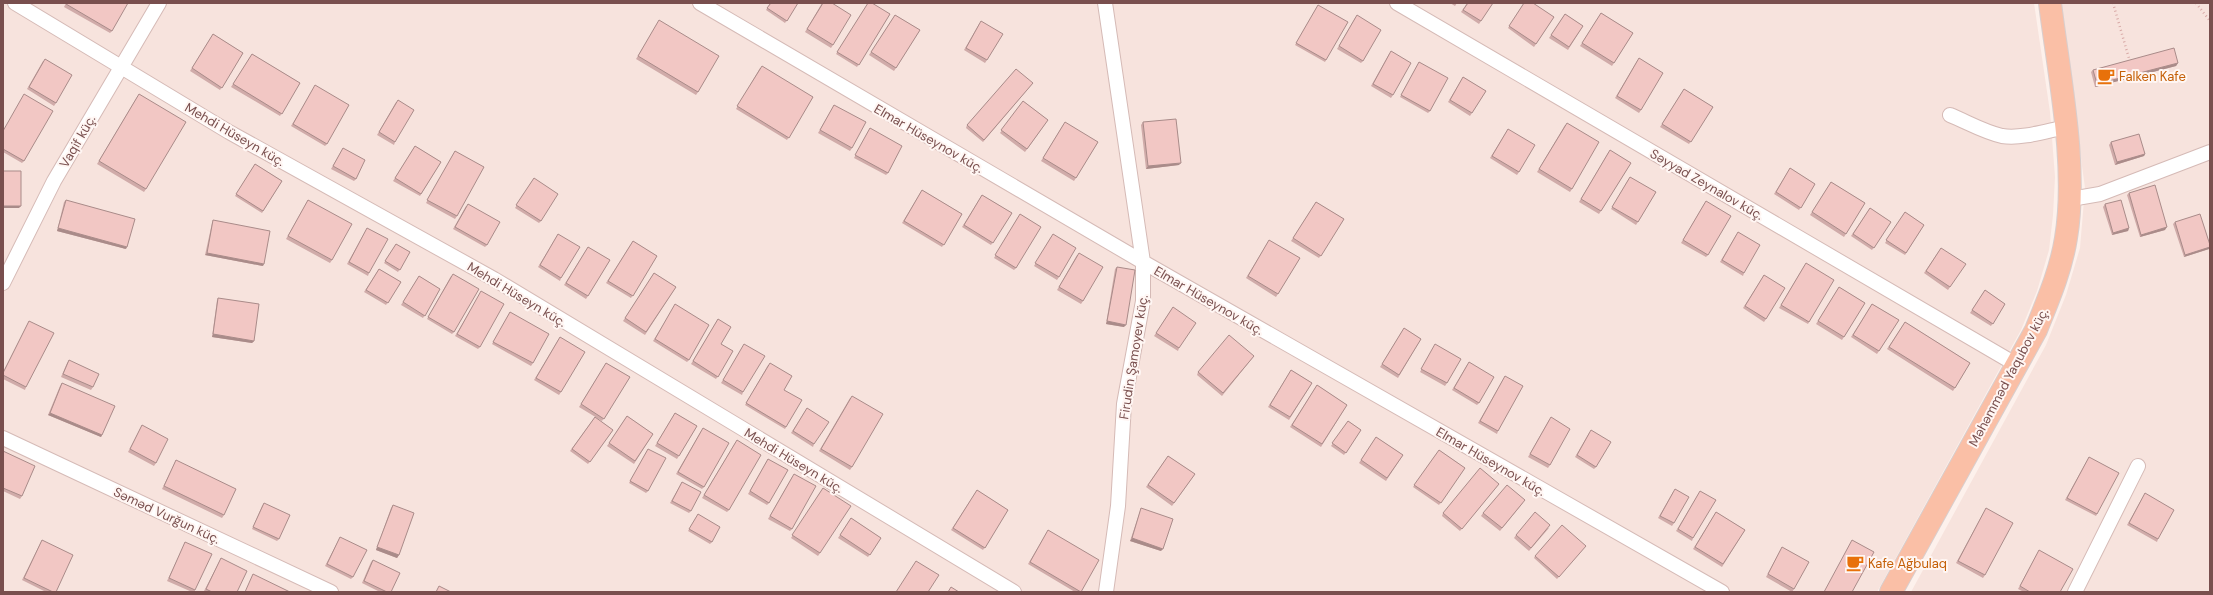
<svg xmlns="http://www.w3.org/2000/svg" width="2213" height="595" font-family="'DM Sans',sans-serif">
	<rect width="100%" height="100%" fill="#fdf1ec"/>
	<path fill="#f7e3dd" d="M3 3H2034L2050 112 2055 177 2053 215 2049 250 2037 291 2021 330 1877 592H3Z
		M2060 3H2210V592H1911L2046 345 2066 295 2080 248 2085 188Z"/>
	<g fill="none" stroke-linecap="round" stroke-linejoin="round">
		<g stroke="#d5bab6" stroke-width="16">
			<path id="street" d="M15 3 229 132 494 279 1014 592
				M700 3 1143 262 1722 592
				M1105 3 1143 262V301L1124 404 1118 506 1106 592
				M1397 3 2017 365
				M1950 115C1967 122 1984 132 2002 136 2022 139 2046 131 2066 127
				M2071 199 2100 194 2210 152
				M3 283 54 181 159 3
				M3 438 331 592
				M2075 592 2138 466"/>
		</g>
		<g stroke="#d9cecd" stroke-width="24">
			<path id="primary" d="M1891 592 2036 330C2048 300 2061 270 2066 238 2078 166 2059 76 2050 3"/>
		</g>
		<path stroke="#d8a9a6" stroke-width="2.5" stroke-dasharray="1 3" stroke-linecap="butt" d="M2113 3 2130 62
			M2196 3 2210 21"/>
		<use href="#street" stroke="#fff" stroke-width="14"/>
		<use href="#primary" stroke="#fabfa6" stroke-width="22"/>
	</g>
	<path fill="#d0aba9" d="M66 3 112 31 110 33 64 7Z
		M770 3H798L785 23 766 10Z
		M822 3 833 45 831 48 805 32Z
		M868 3 890 14 857 67 836 54Z
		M1450 3H1457L1455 6Z
		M1467 3 1481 21 1479 24 1461 12Z
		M1524 3 1554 17 1534 47 1508 28Z
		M1318 5 1326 60 1325 62 1295 45Z
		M1601 13 1633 33 1612 66 1580 46Z
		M1565 14 1583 26 1568 50 1549 38Z
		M895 15 920 30 894 71 869 55Z
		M1355 18 1363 61 1361 63 1337 49Z
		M658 23 698 92 696 95 636 59Z
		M979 24 987 60 985 63 964 50Z
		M213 34 243 53 220 90 190 71Z
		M252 54 300 83 280 116 231 87Z
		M1389 54 1393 95 1391 98 1371 86Z
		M43 61 56 103 54 106 27 89Z
		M1637 61 1641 110 1639 113 1615 98Z
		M1419 62 1430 111 1428 113 1400 97Z
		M2178 63 2176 66 2095 87 2091 72 2093 70Z
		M760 68 813 97 787 140 736 109Z
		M1463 77 1486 91 1470 116 1448 102Z
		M1033 83 983 142 966 128 967 125Z
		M314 88 327 144 325 146 291 126Z
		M1684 89 1713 107 1689 144 1660 127Z
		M137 97 146 189 144 192 97 164Z
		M1023 101 1048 120 1025 152 1000 133Z
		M396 102 395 142 394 145 377 135Z
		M834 105 852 148 850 151 818 133Z
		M1143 122 1179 165 1146 169 1141 125Z
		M1063 125 1098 142 1074 181 1041 161Z
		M1565 125 1572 189 1570 192 1537 172Z
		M870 128 888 173 886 175 854 158Z
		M1508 129 1519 172 1517 175 1490 158Z
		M3 130 24 161 22 163 3 152Z
		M2111 142 2145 154 2144 156 2115 165 2109 145Z
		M415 146 441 162 420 196 393 181Z
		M343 148 356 179 354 181 331 169Z
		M455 151 457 216 455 219 426 203Z
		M1608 153 1631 163 1599 214 1579 202Z
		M255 164 282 181 262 213 235 196Z
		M1790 168 1815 184 1799 210 1774 194Z
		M534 178 541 221 539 223 515 208Z
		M1628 180 1656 192 1636 225 1611 209Z
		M1831 182 1865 203 1844 237 1810 215Z
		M922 190 962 214 942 247 902 223Z
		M2129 193 2165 230 2140 237 2127 195Z
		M982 195 1012 213 991 245 962 227Z
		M66 200 126 249 57 231 64 202Z
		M308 200 332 260 330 263 286 239Z
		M1316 202 1344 219 1319 258 1291 241Z
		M1704 204 1708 255 1706 257 1681 243Z
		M2105 204 2129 228 2128 231 2112 235 2103 207Z
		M466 206 487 245 485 247 453 229Z
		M1870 208 1891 222 1872 250 1851 236Z
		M1905 212 1924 225 1905 255 1885 243Z
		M1018 217 1016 268 1014 270 994 258Z
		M213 220 263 266 205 255 212 223Z
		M2175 222 2210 245V248L2209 249 2184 257 2173 224Z
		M367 228 369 273 368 276 347 264Z
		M558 234 561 278 560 281 538 267Z
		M1736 235 1744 273 1743 276 1720 262Z
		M1051 237 1059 277 1057 280 1034 266Z
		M633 241 657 256 631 298 606 283Z
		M1268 242 1300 258 1276 297 1246 278Z
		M396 244 410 252 398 272 384 263Z
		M588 247 610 260 586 299 564 285Z
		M1941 248 1950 287 1948 290 1924 273Z
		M1077 255 1083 301 1081 304 1057 290Z
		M1804 266 1809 322 1808 324 1779 308Z
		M1117 267 1124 327 1106 324 1115 269Z
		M379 269 401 282 386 305 364 292Z
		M654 273 676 287 645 335 623 321Z
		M1764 275 1766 319 1764 322 1743 308Z
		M419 276 440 289 423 318 401 305Z
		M451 276 454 332 452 334 427 319Z
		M1839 287 1865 303 1842 340 1816 324Z
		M1985 290 2005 304 1991 326 1970 313Z
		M480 294V347L478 349 455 336Z
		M218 298 254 341 252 343 212 337 217 300Z
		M1872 304 1899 320 1877 354 1851 337Z
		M674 307 689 360 687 362 653 341Z
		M1173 307 1179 348 1178 351 1154 336Z
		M510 312 533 363 531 366 492 344Z
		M718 319 721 344 733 351 716 379 691 364Z
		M29 321 26 387 25 390 3 379V372Z
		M1905 322 1970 363 1953 391 1887 349Z
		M1404 328 1421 339 1398 378 1380 367Z
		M558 340 561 392 559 395 534 380Z
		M743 347V392L742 395 721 383Z
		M1434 347 1447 383 1445 386 1420 372Z
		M1254 356 1222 396 1197 375 1198 372Z
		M69 360 93 387 91 390 61 377 67 363Z
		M606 363 630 377 602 421 579 407Z
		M768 365 784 390 786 427 785 429 745 405Z
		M1467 365 1479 403 1477 405 1452 390Z
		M1291 370 1312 383 1289 420 1268 407Z
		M1505 376 1498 431 1497 434 1478 423Z
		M62 383 102 435 101 437 48 415 60 386Z
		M1317 385 1347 405 1321 447 1290 427Z
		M850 398 852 467 850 470 819 451Z
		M807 408 814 444 813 447 791 433Z
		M675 413 697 426 677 459 655 446Z
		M627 416 653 434 634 464 607 446Z
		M595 417 613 430 588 464 570 451Z
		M1549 420 1550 465 1548 468 1528 457Z
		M1348 421 1361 430 1344 455 1331 446Z
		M142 425 156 463 154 466 128 452Z
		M701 431 704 487 702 489 676 474Z
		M1589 433 1596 467 1594 469 1575 457Z
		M1376 437 1403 455 1386 481 1359 463Z
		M735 443 729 510 727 512 702 498Z
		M648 449V491L646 493 629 483Z
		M1439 450 1465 468 1439 505 1413 487Z
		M3 451 22 496 20 499 3 491Z
		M1168 456 1195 474 1172 506 1146 487Z
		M2089 457 2097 514 2096 516 2065 500Z
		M768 459 769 503 767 505 748 494Z
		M176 460 224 515 222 518 162 489Z
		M792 477V529L790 531 768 519Z
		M682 482 691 511 689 513 670 503Z
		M1499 484 1460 531 1442 516 1443 513Z
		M823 488 820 553 818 556 791 538Z
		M977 490 1008 510 983 550 951 530Z
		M1673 492 1674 523 1672 526 1658 518Z
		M1699 493 1693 538 1692 541 1676 531Z
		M2145 493 2158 539 2157 542 2127 525Z
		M264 503 279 539 277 541 252 529 262 506Z
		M1523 503 1500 531 1481 516 1483 513Z
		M393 505 399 555 397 558 376 550 391 508Z
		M1141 508 1161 551 1130 541Z
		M1986 508 1985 575 1983 578 1956 563Z
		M1716 512 1745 530 1722 567 1693 549Z
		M698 514 712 542 710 544 688 531Z
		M851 518 881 538 868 557 838 538Z
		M1549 528 1529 551 1514 538 1516 535Z
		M1047 532 1081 592H1075L1028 564Z
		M340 537 353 577 351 579 325 566Z
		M42 540 56 592H46L22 580Z
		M185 542 195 590 194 592H192L167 581 184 545Z
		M1782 547 1794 589 1792 592 1766 577Z
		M1584 548 1557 579 1534 558 1535 556Z
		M2039 550 2060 592H2024L2018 589Z
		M221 558 237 592H205L204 591Z
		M373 560 391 592H380L362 583 371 562Z"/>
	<path fill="#a98b89" d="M2178 63 2176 66 2095 87 2097 84Z
		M2145 154 2144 156 2115 165 2117 162Z
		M1181 163 1179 165 1146 169 1148 166Z
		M3 206H21L19 208H3Z
		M2167 227 2165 230 2140 237 2141 235Z
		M58 228 127 247 126 249 57 231Z
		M2129 228 2128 231 2112 235 2113 233Z
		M2210 247 2209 249 2184 257 2185 255Z
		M207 253 264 264 263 266 205 255Z
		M1107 321 1126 325 1124 327 1106 324Z
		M213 334 254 341 252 343 212 337Z
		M50 413 102 435 101 437 48 415Z
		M1132 538 1163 549 1161 551 1130 541Z
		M377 547 399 555 397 558 376 550Z"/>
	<path fill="#f2c7c4" stroke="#a98b89" d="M67 3H128L112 31 66 4Z
		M771 3H798L787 21 767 8Z
		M823 3H832L851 15 833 45 807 29Z
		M868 3H872L890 14 859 65 837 52Z
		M1468 3H1493L1481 21 1463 10Z
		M1524 3H1533L1554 17 1536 44 1509 26Z
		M1318 5 1348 22 1326 60 1296 43Z
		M1601 13 1633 33 1614 63 1582 43Z
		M1565 14 1583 26 1569 47 1551 35Z
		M895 15 920 30 896 68 871 52Z
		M1357 15 1381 30 1363 61 1339 46Z
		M659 20 719 56 698 92 638 56Z
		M981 21 1003 34 987 60 966 48Z
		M213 34 243 53 222 88 192 68Z
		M2174 48 2178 63 2097 84 2093 70Z
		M1391 51 1411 63 1393 95 1373 84Z
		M252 54 300 83 282 114 233 84Z
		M1639 58 1663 73 1641 110 1617 96Z
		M45 59 72 75 56 103 29 87Z
		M1419 62 1448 78 1430 111 1401 95Z
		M762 66 813 97 789 138 737 106Z
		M1016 69 1033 83 984 140 967 125Z
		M1463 77 1486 91 1472 113 1450 100Z
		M315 85 349 105 327 144 293 124Z
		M1684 89 1713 107 1691 142 1662 124Z
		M24 94 53 111 24 161 3 149V131Z
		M139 94 186 122 146 189 99 161Z
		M398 100 414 110 395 142 379 132Z
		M1023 101 1048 120 1027 149 1001 130Z
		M834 105 866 122 852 148 820 130Z
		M1176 119 1181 163 1148 166 1143 122Z
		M1065 122 1098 142 1076 178 1043 158Z
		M1567 123 1599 142 1572 189 1539 169Z
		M870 128 902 146 888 173 855 155Z
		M1508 129 1535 145 1519 172 1492 156Z
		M2139 134 2145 154 2117 162 2111 142Z
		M415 146 441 162 421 194 395 178Z
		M343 148 365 160 356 179 333 166Z
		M1610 150 1631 163 1601 211 1581 199Z
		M455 151 484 167 457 216 427 200Z
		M255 164 282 181 263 211 236 194Z
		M1790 168 1815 184 1801 208 1776 192Z
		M3 171H21V206H3Z
		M1630 177 1656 192 1638 222 1612 207Z
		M534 178 558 194 541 221 516 205Z
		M1831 182 1865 203 1846 234 1812 212Z
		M2155 185 2167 227 2141 235 2129 193Z
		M922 190 962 214 944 245 904 221Z
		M982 195 1012 213 993 243 964 225Z
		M66 200 135 219 127 247 58 228Z
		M308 200 352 224 332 260 288 236Z
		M2121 200 2129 228 2113 233 2105 204Z
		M1706 201 1731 216 1708 255 1683 240Z
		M1316 202 1344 219 1321 256 1293 238Z
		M468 204 500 222 487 245 455 227Z
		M1870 208 1891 222 1874 248 1853 234Z
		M1905 212 1924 225 1906 253 1886 240Z
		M1020 214 1041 227 1016 268 995 255Z
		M2200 214 2210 245V247L2185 255 2175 222Z
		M213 220 270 231 264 264 207 253Z
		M367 228 388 239 369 273 349 262Z
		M1738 232 1760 245 1744 273 1722 260Z
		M558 234 580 247 561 278 540 265Z
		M1053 234 1076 248 1059 277 1035 263Z
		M1269 240 1300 258 1278 294 1248 276Z
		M633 241 657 256 633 296 608 281Z
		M396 244 410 252 400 270 385 261Z
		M588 247 610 260 588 296 566 283Z
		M1941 248 1966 264 1950 287 1926 271Z
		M1079 253 1103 267 1083 301 1059 287Z
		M1806 263 1834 280 1809 322 1781 305Z
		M1117 267 1135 270 1126 325 1107 321Z
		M379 269 401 282 388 303 366 290Z
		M654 273 676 287 646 332 625 318Z
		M453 274 479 289 454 332 428 317Z
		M1764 275 1785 288 1766 319 1745 306Z
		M419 276 440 289 425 316 403 302Z
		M1839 287 1865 303 1844 337 1818 321Z
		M1985 290 2005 304 1993 324 1972 310Z
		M481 291 504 304 480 347 457 334Z
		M218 298 259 304 254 341 213 334Z
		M675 304 709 325 689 360 655 339Z
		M1872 304 1899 320 1879 351 1853 335Z
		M1173 307 1196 323 1179 348 1156 333Z
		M510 312 549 334 533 363 493 342Z
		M718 319 731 327 721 344 733 351 718 377 693 361Z
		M29 321 54 333 26 387 3 375V373Z
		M1905 322 1970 363 1955 388 1889 347Z
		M1404 328 1421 339 1399 375 1382 364Z
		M1229 335 1254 356 1223 393 1198 372Z
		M560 337 585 352 561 392 536 378Z
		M744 344 765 356 743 392 723 380Z
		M1435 344 1461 359 1447 383 1421 369Z
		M69 360 99 374 93 387 63 374Z
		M1469 362 1494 377 1479 403 1454 388Z
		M606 363 630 377 604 419 581 404Z
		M770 363 792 376 784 390 802 400 786 427 746 403Z
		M1291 370 1312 383 1290 417 1270 405Z
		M1505 376 1523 386 1498 431 1480 421Z
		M62 383 115 406 102 435 50 413Z
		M1317 385 1347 405 1322 444 1292 425Z
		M852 396 883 414 852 467 821 449Z
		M807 408 829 422 814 444 793 431Z
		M675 413 697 426 679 456 657 443Z
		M627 416 653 434 635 461 609 443Z
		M595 417 613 430 590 462 572 449Z
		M1551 417 1570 429 1550 465 1530 454Z
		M1348 421 1361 430 1346 453 1332 443Z
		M142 425 168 439 156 463 130 449Z
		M703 428 729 443 704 487 678 472Z
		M1591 430 1611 442 1596 467 1577 455Z
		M1376 437 1403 455 1387 478 1361 460Z
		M737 440 761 455 729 510 704 495Z
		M648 449 666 458 648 491 630 481Z
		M1439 450 1465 468 1441 503 1414 485Z
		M3 451 35 466 22 496 3 488Z
		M1168 456 1195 474 1174 503 1148 485Z
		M2089 457 2119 473 2097 514 2067 498Z
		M768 459 788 470 769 503 750 491Z
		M176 460 236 489 224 515 164 486Z
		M1480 468 1499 484 1462 529 1443 513Z
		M794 474 816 486 792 529 770 516Z
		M682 482 701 492 691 511 672 501Z
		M1507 485 1525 500 1502 528 1483 513Z
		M823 488 851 506 820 553 792 535Z
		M1675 489 1689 497 1674 523 1660 516Z
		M977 490 1008 510 985 548 953 528Z
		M1700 491 1716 500 1693 538 1678 529Z
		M2145 493 2174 510 2158 539 2129 523Z
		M264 503 290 515 279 539 253 527Z
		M393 505 414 513 399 555 377 547Z
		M1141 508 1173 519 1163 549 1132 538Z
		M1986 508 2013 523 1985 575 1958 561Z
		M1535 512 1550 525 1531 548 1516 535Z
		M1716 512 1745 530 1723 564 1695 547Z
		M698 514 720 527 712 542 689 529Z
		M851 518 881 538 870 555 840 535Z
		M1562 525 1586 546 1559 577 1535 556Z
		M1048 530 1099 560 1081 592 1030 562Z
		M340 537 367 550 353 577 327 564Z
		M42 540 73 555 56 592H53L24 578Z
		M1852 540 1874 552 1852 592H1824Z
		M185 542 212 554 195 590 169 578Z
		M1782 547 1809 562 1794 589 1768 574Z
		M2039 550 2073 569 2060 592H2030L2020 586Z
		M221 558 247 571 237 592H212L206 589Z
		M373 560 400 573 391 592H387L364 581Z
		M916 561 939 575 928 592H896Z
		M253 574 290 592H245Z
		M439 586 451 592H436Z
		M951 587 959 592H948Z"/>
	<defs>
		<g id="cafe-bare" transform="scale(1.38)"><path d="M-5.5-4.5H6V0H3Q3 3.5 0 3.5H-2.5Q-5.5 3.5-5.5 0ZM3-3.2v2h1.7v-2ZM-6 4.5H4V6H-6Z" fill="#e8710a" stroke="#fff6f3" stroke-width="2.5" paint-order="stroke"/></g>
	</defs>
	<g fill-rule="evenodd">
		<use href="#cafe-bare" x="2106" y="76"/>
		<use href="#cafe-bare" x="1855" y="563"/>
	</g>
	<g text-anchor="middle" stroke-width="4" stroke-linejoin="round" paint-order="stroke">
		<g font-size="13" fill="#c56008" stroke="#fff6f3" text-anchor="start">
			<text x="2119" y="81">Falken Kafe</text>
			<text x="1868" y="568">Kafe Ağbulaq</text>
		</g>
		<g font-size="13" fill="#794f4e" stroke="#fff6f3">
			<text transform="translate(235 134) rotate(30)" y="5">Mehdi Hüseyn küç.</text>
			<text transform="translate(929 138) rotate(30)" y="5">Elmar Hüseynov küç.</text>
			<text transform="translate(77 141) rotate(-60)" y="5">Vaqif küç.</text>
			<text transform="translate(1707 184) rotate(30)" y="5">Səyyad Zeynalov küç.</text>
			<text transform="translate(517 294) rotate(31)" y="5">Mehdi Hüseyn küç.</text>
			<text transform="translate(1209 300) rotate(30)" y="5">Elmar Hüseynov küç.</text>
			<text transform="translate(1133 357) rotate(-81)" y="5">Firudin Şamoyev küç.</text>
			<text transform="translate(2008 377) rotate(-62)" y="5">Məhəmməd Yaqubov küç.</text>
			<text transform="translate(794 460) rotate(31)" y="5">Mehdi Hüseyn küç.</text>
			<text transform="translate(1491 461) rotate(30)" y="5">Elmar Hüseynov küç.</text>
			<text transform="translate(167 515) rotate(25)" y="5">Səməd Vurğun küç.</text>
		</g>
	</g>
	<rect width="2213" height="595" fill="none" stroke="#794f4e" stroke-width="8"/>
</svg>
